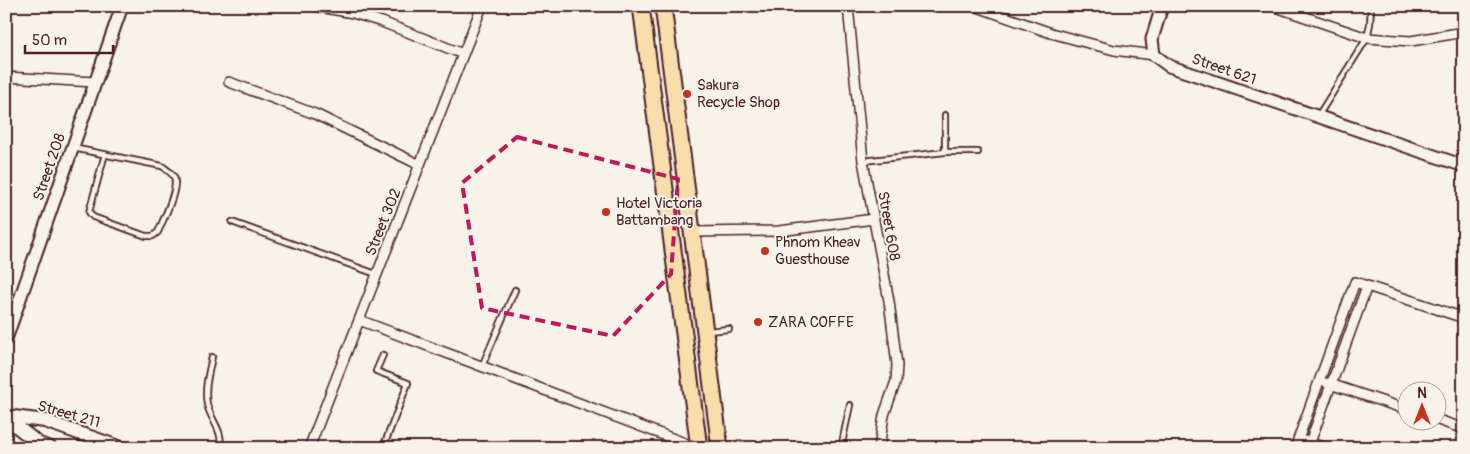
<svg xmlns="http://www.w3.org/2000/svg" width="1470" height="454" font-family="Pangolin,sans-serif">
	<rect width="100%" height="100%" fill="#f7f3e8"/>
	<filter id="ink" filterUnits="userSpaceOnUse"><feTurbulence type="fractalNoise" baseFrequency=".02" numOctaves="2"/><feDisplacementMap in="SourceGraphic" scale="10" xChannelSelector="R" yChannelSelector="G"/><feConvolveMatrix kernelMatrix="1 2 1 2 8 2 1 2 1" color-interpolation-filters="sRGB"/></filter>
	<g filter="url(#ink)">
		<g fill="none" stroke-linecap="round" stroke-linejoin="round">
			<g stroke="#4a1f2b" stroke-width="8">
				<path id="service" d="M1318 116 1367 38 1370 24 1371 6
					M73 148 162 166C166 169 171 172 174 177 179 189 163 220 158 232L153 236H146L93 217 89 212 105 154
					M945 152H978
					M863 161 945 152V115
					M232 222 376 274
					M708 331 729 329
					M383 355 376 371 408 383 383 448
					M212 357C209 372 204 388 207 404 210 419 224 431 220 448
					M482 366 515 290
					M841 448 850 405"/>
			</g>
			<g stroke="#4a1f2b" stroke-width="12">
				<path id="minor" d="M314 6 353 13 382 22 463 54
					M848 6 863 161 889 301 897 365 896 381 884 415 879 448
					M975 6 1051 33 1114 50 1154 55
					M1273 6 1367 38 1411 41 1464 32
					M6 77 94 82
					M229 82 315 114 420 165
					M691 232 779 231 874 219
					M359 320 698 448
					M1327 383 1408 410
					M1438 420 1464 429
					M1305 441 1325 448
					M309 448 482 6
					M1295 448 1355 282 1464 318
					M1308 448 1367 286"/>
			</g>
			<g stroke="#4a1f2b" stroke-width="15">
				<path id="tertiary" d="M1162 6 1152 39 1154 55 1169 66 1464 166
					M6 339 122 6"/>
			</g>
			<g stroke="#4a1f2b" stroke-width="16">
				<path id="secondary" d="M6 416 45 421 121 448
					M6 418 39 444 50 448"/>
			</g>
			<g stroke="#4a1f2b" stroke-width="19">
				<path id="primary" d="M641 6 699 448
					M663 6 720 448"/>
			</g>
			<use href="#service" stroke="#f7f3e8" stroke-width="4.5"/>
			<use href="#minor" stroke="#f7f3e8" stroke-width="9"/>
			<use href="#tertiary" stroke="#f7f3e8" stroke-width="11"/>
			<use href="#secondary" stroke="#f7f3e8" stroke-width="12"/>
			<use href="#primary" stroke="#f8deab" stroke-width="15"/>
		</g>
	</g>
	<path fill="none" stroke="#c2185b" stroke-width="4" stroke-dasharray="10 6" stroke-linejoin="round" d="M517 137 678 179 671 274 613 336 482 308 462 183Z"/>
	<g fill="#c8321e" stroke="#f7f3e8" stroke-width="2">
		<circle cx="687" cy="94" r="5"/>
		<circle cx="606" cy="212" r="5"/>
		<circle cx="765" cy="251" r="5"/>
		<circle cx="758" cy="322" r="5"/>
	</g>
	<g text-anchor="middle" stroke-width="4" stroke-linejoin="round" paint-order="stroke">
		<g font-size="15" fill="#4a1f2b" stroke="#f7f3e8">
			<text transform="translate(1224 69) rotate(19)" y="5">Street 621</text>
			<text transform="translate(49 167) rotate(-71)" y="5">Street 208</text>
			<text transform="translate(383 222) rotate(-68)" y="5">Street 302</text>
			<text transform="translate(889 226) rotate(80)" y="5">Street 608</text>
			<text transform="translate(69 414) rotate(16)" y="5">Street 211</text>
		</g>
		<g font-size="15" fill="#4a1f2b" stroke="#f7f3e8" text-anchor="start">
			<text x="697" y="90">Sakura<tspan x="697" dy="17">Recycle Shop</tspan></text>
			<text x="616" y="208">Hotel Victoria<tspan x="616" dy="17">Battambang</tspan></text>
			<text x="775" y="247">Phnom Kheav<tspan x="775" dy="17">Guesthouse</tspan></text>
			<text x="768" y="327">ZARA COFFE</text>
		</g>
	</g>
	<rect width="1470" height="454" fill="none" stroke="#f7f3e8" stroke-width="25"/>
	<rect x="12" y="12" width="1445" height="429" fill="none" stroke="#4a1f2b" stroke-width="2" filter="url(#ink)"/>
	<g transform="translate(1422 406)"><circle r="24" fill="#f7f3e8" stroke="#b29e9c"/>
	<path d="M0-4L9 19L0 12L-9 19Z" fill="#c8321e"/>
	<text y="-8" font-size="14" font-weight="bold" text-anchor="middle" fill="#4a1f2b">N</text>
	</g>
	<path d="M25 45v8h88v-8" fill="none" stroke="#4a1f2b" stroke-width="2.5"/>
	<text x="32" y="45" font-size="15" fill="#4a1f2b" stroke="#f7f3e8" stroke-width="4" paint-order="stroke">50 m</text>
</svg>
